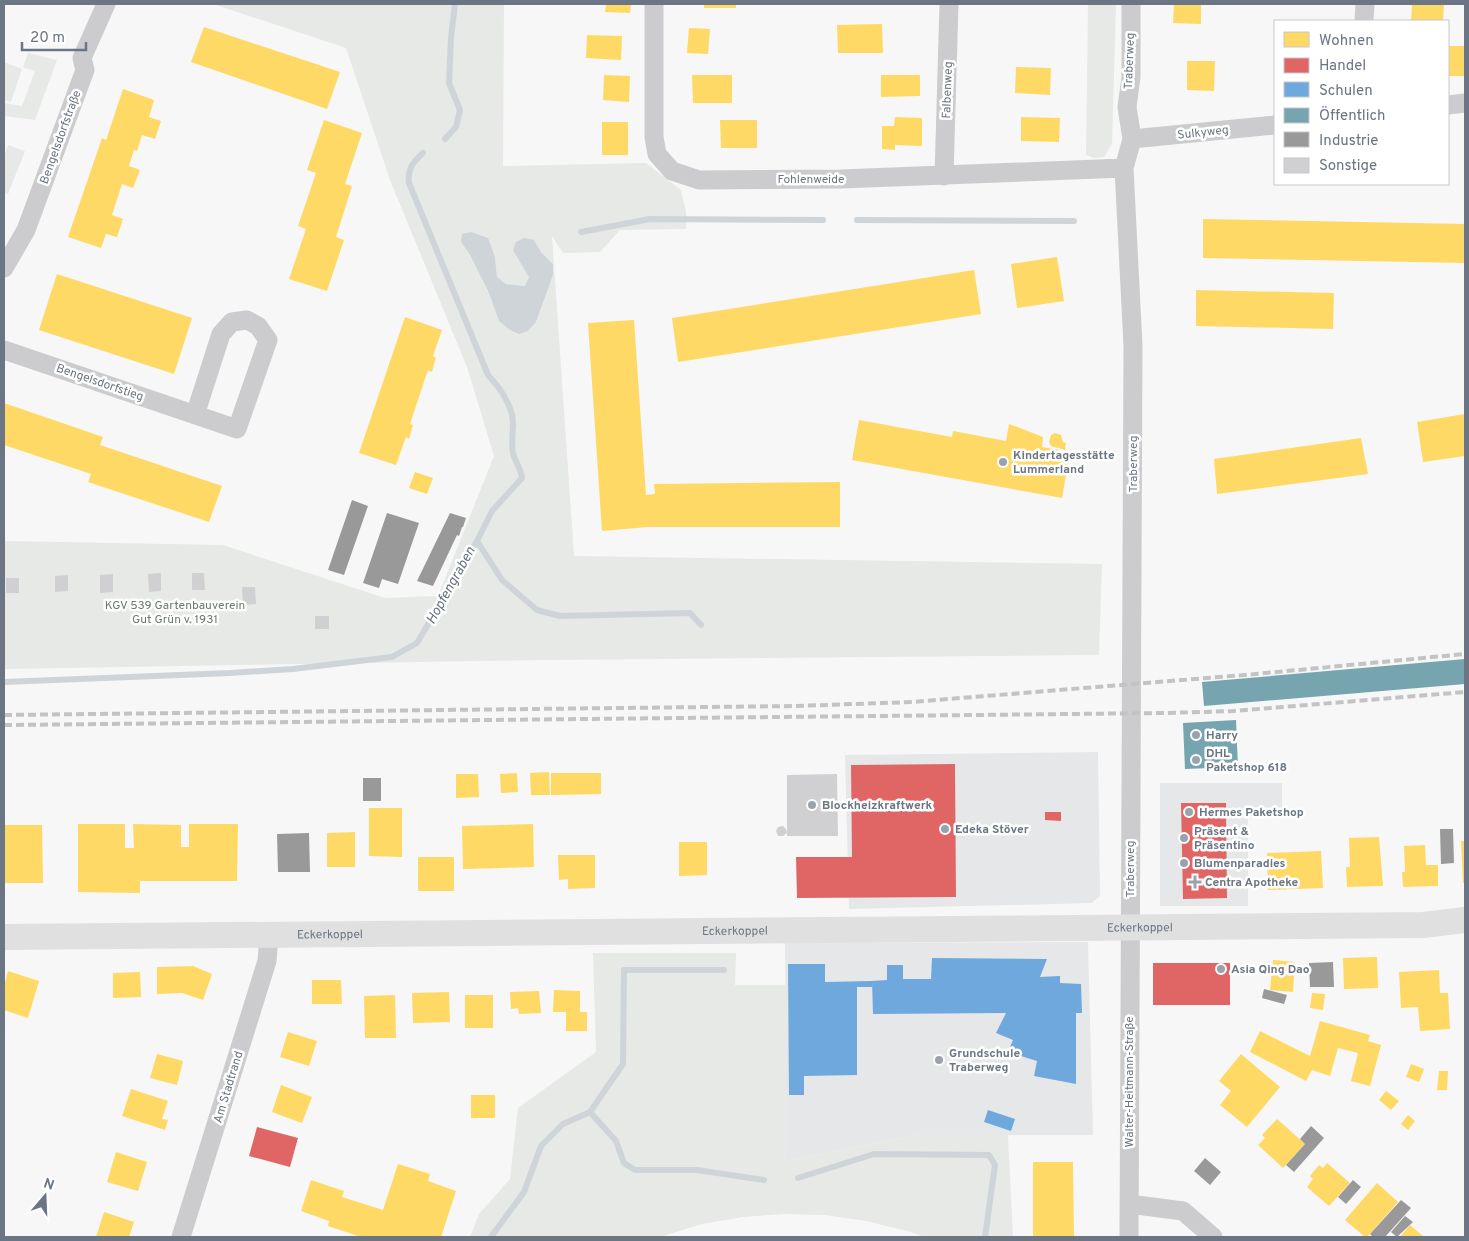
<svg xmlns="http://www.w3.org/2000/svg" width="1469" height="1241" font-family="Overpass,sans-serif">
	<rect width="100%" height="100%" fill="#f7f7f7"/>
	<path fill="#e5e7e8" d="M1098 752 1100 896 1092 903 849 909 845 755Z
		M1160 783H1282V811H1248V906H1160Z
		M1088 942 1093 1135H916L786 1161 785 943Z"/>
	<path fill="#e6e9e5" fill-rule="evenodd" d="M213 4H504L503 166 646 163 681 190 686 212V229L620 230 600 252 563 253 552 236 574 556 1102 564 1099 655 544 660 4 669V541L223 545 385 598 438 596 494 456 467 367 390 180 346 48ZM534 240 541 252 553 264V275L536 322 528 331 499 321C489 293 478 266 461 242L495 257 497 277 506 284 525 286 529 277 524 267Z
		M1088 4H1116L1112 144 1104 157 1094 158 1086 155Z
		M28 53 57 60 35 120 4 116V103L22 106 35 71 23 67Z
		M4 62 22 69 11 102 4 100Z
		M8 145 25 151 8 194 4 193V157Z
		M593 953H736L735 985H786V1161L916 1135H1008L1013 1237H925L907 1231 866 1221 825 1215 784 1214 743 1217 702 1224 660 1237H470L479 1214 510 1179 518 1108 596 1052Z"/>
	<path fill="#cfd4d8" d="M471 232 488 238 495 257 497 277 506 284 525 286 529 277 513 250 516 242 524 238 534 240 541 252 553 264V275L536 322 528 331 519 334 510 330 499 321 488 291 470 255 461 242 462 234Z"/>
	<path fill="#ffd966" d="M606 4H631L630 13 605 12Z
		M704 4H736V8H704Z
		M1174 4H1201V24L1173 23Z
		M1412 4H1444L1443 21H1411Z
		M882 24 883 53H838L837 25Z
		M204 27 340 72 327 109 191 62Z
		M689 28 710 29 708 54 687 53Z
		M587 35 622 36 621 60 586 58Z
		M1448 46H1465V76H1448Z
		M1187 61H1215L1214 91 1187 90Z
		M1016 67 1051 68 1050 95 1015 93Z
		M604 75 630 76 629 102 603 100Z
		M692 75H732V103H693Z
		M881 75H920V96L881 97Z
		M123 89 154 100 149 117 161 121 155 139 142 135 137 151 134 150 129 166 140 170 133 188 122 184 112 215 123 219 117 237 106 234 101 248 68 237 102 138 106 140Z
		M895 117 922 118V146L895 145V150L882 149V126H894Z
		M1021 117 1060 118 1059 142 1021 141Z
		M324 120 362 133 345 184 352 186 336 237 344 240 327 291 289 279 306 229 298 226 316 173 307 170Z
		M720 120H757V148H721Z
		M602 122H628V155H602Z
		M1203 219 1465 224V263L1203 258Z
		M1057 257 1064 301 1017 308 1011 264Z
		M974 270 981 314 678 362 672 318Z
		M57 274 192 318 174 374 39 330Z
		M1196 290 1334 293 1333 329 1196 326Z
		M405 317 442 330 433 356 436 358 434 364 432 372 428 370 410 424 413 425 409 439 406 437 396 465 359 453Z
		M634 320 646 495 655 494 654 484 840 482V527H648L602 531 588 323Z
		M4 403 103 437 100 445 222 486 209 522 88 482 91 474 4 445Z
		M1465 414V456L1423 462 1417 422Z
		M859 420 952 437 953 431 1006 441 1009 424 1020 428 1043 437 1042 447 1059 450 1058 456 1069 458 1062 498 852 460Z
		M1055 433 1061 435 1063 442 1066 443 1065 450 1051 446 1049 442 1051 435Z
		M1361 438 1368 474 1217 494 1214 459Z
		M415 472 433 478 427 494 409 488Z
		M549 772 550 795H531L530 773Z
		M517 773 518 792 501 793 500 774Z
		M551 773H601V794L551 795Z
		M456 774H478L479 797 456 798Z
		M369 808H402V857L369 856Z
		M78 824H125V848H134L133 824 181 825V847H189V824H238L237 881H140V893L78 892Z
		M533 824 534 867 463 869 462 826Z
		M4 825H42L43 883H4Z
		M355 832V867H327V833Z
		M1379 837 1383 886 1347 887 1346 867H1350L1349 838Z
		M1461 841H1465V883H1463Z
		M679 842H707V875L679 876Z
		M1425 845 1426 865H1438V886L1403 887 1402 872H1405L1404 846Z
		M1321 851 1323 888 1268 890 1267 853Z
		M558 855H595V888L568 889V879L559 880Z
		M418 857H454V891H418Z
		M1377 957 1378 988 1344 989 1343 958Z
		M1273 960 1295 962 1293 992 1270 990Z
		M193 966 212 974 203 1000 182 993 157 994V967Z
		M1439 970 1440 993H1448L1450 1029 1420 1031 1418 1007 1401 1008 1399 972Z
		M8 971 39 981 28 1018 4 1010V987Z
		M140 972 141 997 113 998V973Z
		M312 980H341L342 1004H312Z
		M554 990 580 991V1012H587V1031H566V1012H553Z
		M539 991 541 1013 519 1014 518 1008 511 1009 510 992Z
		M449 992 450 1022 413 1023 412 993Z
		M1312 993 1325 994 1323 1010 1310 1008Z
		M395 995 396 1038H365L364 996Z
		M465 995H493V1028H465Z
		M1320 1021 1370 1035 1368 1041 1381 1045 1370 1086 1351 1081 1358 1053 1338 1048 1330 1076 1312 1070 1306 1081 1250 1052 1260 1031 1310 1056Z
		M288 1032 317 1041 309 1066 280 1057Z
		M157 1054 183 1061 177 1085 150 1078Z
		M1241 1054 1280 1087 1247 1127 1220 1105 1231 1091 1219 1081Z
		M1411 1064 1424 1069 1419 1082 1406 1077Z
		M1439 1071H1448L1447 1090H1437Z
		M281 1085 312 1097 302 1123 272 1112Z
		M131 1089 168 1101 162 1119 168 1120 165 1130 122 1116Z
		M1386 1091 1399 1101 1391 1110 1379 1100Z
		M471 1095H495V1118H471Z
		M1408 1115 1415 1121 1408 1130 1401 1124Z
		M1277 1119 1305 1144 1283 1168 1258 1145 1265 1138 1262 1135Z
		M116 1152 147 1162 138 1191 107 1182Z
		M1033 1162H1073L1074 1237H1033Z
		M1327 1163 1350 1183 1329 1206 1307 1187 1313 1179 1310 1176 1319 1165 1323 1168Z
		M398 1164 430 1174 428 1181 456 1191 441 1237H358V1236L328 1226 329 1221 301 1211 311 1180 344 1191 342 1197 383 1210Z
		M1377 1183 1398 1202 1367 1237H1365L1345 1220Z
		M104 1212 134 1222 129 1237H96Z
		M1410 1225 1424 1237H1400Z"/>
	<path fill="#e06666" d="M955 764 956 897 797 898 796 857H852L851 765Z
		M1181 803H1226L1227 898 1183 899Z
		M1045 812H1061V821L1045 820Z
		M1153 963H1230V1005H1153Z
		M257 1127 298 1138 290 1167 249 1156Z"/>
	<path fill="#6fa8dc" d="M932 958 1047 959 1040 977 1060 976V983L1081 984 1082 1013H1076V1084L1034 1076 1037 1061 1008 1052 1013 1040 996 1033 1006 1013 873 1014 872 981 887 980V965H903V979H931Z
		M788 964H825V982L872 981V987H857V1075L804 1076V1095H789Z
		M988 1110 1015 1119 1011 1131 984 1122Z"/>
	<path fill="#76a5af" d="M1465 659V684L1204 706 1202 682Z
		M1236 720 1238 767 1185 769 1183 723Z"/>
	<path fill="#999" d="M352 500 368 506 344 575 328 570Z
		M387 513 419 523 398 584 382 579 379 588 363 583Z
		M450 513 466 518 463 527H462L459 536 457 535 433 586 417 581Z
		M363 778H381V801H363Z
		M1440 829H1453L1454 863 1441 864Z
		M309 833 310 872H278L277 834Z
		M1333 962 1334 987H1310L1309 963Z
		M1264 989 1287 995 1284 1004 1262 998Z
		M1311 1126 1324 1138 1294 1172 1286 1165 1305 1144 1300 1139Z
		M1205 1158 1221 1172 1210 1185 1194 1171Z
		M1353 1180 1361 1187 1346 1204 1338 1197Z
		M1401 1200 1411 1208 1385 1237H1373L1370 1234Z
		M1405 1216 1413 1222 1397 1237 1391 1232Z"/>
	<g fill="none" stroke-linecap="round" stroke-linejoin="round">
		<path stroke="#cfd4d8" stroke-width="6" d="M445 139 456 127 460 110 449 83 451 38 455 4
			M857 220 1074 221
			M581 232 650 219 823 220
			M477 541 502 580 537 610 560 616 690 613 701 625
			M4 682 230 673 293 669 392 657 417 643 477 541 492 511 522 478C521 468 515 462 513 453 511 443 513 433 513 422 512 404 500 388 488 375L409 183C407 169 413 162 423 153
			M590 1112 616 1141 624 1163 635 1170H697L764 1180
			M798 1178 874 1154 989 1155 995 1165 985 1237
			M491 1237 524 1192 541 1146 563 1124 590 1112 623 1064 624 970H724"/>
	</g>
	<path fill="#d0d0d2" d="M161 573V591L149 592 148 574Z
		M192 573H204L205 590H192Z
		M113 574V592L100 593V575Z
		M68 575V591L55 592V576Z
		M6 578H19V593H6Z
		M242 587H255L256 604 243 605Z
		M315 616H329V629H315Z
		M837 774 838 836H787V775Z
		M783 826 786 829 787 833 783 836H778L776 831 778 827Z"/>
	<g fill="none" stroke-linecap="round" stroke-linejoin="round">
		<path stroke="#ccccce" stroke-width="19" d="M654 4V137L657 154 672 171 699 180 841 179 1124 168
			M1364 21 1365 4
			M1448 105 1465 103
			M1132 139 1275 125
			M944 176 949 4
			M4 268 26 230 85 70 82 58 106 4
			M4 350 237 429 268 340 258 326 247 320 232 322 221 334 195 415
			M1129 1204 1183 1211 1213 1237
			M181 1237 267 961 269 936
			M1129 1237 1133 346 1124 168 1132 139 1127 107 1131 77V4"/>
		<path stroke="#e0e0e1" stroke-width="26" id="s1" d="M4 937 1423 925 1465 920"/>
		<path stroke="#c2c3c4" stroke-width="4" stroke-dasharray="8 4" stroke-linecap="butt" d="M4 715 796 706 912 702 1256 674 1465 654
			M4 725 1167 713 1234 711 1465 692"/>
	</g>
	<g fill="#9ca2ac" stroke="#fff" stroke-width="2">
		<circle cx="1003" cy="462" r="5"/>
		<circle cx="1196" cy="735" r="5"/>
		<circle cx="1196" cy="760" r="5"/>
		<circle cx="812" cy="805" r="5"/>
		<circle cx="1189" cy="812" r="5"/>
		<circle cx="945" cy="829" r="5"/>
		<circle cx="1184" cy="838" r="5"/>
		<circle cx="1184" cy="863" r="5"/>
		<path d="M1192.5 874.5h5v5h5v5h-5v5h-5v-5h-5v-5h5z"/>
		<circle cx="1221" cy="969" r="5"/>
		<circle cx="939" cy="1060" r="5"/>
	</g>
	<g text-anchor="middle" stroke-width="5" stroke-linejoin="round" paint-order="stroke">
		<g font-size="12" fill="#6b7583" stroke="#fff">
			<text transform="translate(1129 61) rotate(-88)" y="4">Traberweg</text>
			<text transform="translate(947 90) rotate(-88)" y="4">Falbenweg</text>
			<text transform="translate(1203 132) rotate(-6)" y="4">Sulkyweg</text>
			<text transform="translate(60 137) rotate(-70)" y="4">Bengelsdorfstraße</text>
			<text x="811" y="183">Fohlenweide</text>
			<text transform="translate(100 382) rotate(19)" y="4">Bengelsdorfstieg</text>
			<text transform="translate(1133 464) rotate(-90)" y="4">Traberweg</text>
			<text transform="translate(1130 869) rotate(-90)" y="4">Traberweg</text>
			<text dy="4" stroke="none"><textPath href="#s1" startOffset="1136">Eckerkoppel</textPath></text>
			<text dy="4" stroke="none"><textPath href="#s1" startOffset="731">Eckerkoppel</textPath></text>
			<text dy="4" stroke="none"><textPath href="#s1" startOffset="326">Eckerkoppel</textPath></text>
			<text transform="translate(1129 1082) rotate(-90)" y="4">Walter-Heitmann-Straße</text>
			<text transform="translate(228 1087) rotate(-73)" y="4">Am Stadtrand</text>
		</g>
		<g font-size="12" font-weight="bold" fill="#6b7583" stroke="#fff" text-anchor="start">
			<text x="1013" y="459">Kindertagesstätte<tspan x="1013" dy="14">Lummerland</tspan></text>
			<text x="1206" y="739">Harry</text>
			<text x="1206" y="757">DHL<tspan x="1206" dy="14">Paketshop 618</tspan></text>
			<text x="822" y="809">Blockheizkraftwerk</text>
			<text x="1199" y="816">Hermes Paketshop</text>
			<text x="955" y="833">Edeka Stöver</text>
			<text x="1194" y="835">Präsent &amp;<tspan x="1194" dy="14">Präsentino</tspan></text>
			<text x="1194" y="867">Blumenparadies</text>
			<text x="1205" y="886">Centra Apotheke</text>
			<text x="1231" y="973">Asia Qing Dao</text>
			<text x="949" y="1057">Grundschule<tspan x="949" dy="14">Traberweg</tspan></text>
		</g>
		<g font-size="12" fill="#6a7b69" stroke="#fff">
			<text x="175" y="609">KGV 539 Gartenbauverein<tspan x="175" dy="14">Gut Grün v. 1931</tspan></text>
		</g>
		<g font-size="14" font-style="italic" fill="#67747e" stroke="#fff">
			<text transform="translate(450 585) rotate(-61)" y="5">Hopfengraben</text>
		</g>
	</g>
	<rect width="1469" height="1241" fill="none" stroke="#6b7583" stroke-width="10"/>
	<rect x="1274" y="20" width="175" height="165" fill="#ffffff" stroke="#c4c8cd"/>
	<rect x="1284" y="32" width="25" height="15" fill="#ffd966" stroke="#c4c8cd"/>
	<text x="1319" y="45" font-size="15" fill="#6b7583">Wohnen</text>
	<rect x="1284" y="58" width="25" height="15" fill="#e06666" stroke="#c4c8cd"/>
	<text x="1319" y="70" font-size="15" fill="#6b7583">Handel</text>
	<rect x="1284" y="82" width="25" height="15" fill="#6fa8dc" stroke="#c4c8cd"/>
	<text x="1319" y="95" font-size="15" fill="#6b7583">Schulen</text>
	<rect x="1284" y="108" width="25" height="15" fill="#76a5af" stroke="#c4c8cd"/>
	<text x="1319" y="120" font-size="15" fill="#6b7583">Öffentlich</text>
	<rect x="1284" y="132" width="25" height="15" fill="#999999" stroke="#c4c8cd"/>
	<text x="1319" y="145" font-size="15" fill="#6b7583">Industrie</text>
	<rect x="1284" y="158" width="25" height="15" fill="#d0d0d2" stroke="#c4c8cd"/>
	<text x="1319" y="170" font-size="15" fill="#6b7583">Sonstige</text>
	<g transform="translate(45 1196) rotate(19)" stroke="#ffffff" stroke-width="4" paint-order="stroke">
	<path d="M0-4L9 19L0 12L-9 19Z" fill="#6b7583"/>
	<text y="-8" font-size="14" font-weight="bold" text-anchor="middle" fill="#6b7583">N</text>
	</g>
	<path d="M22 42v8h64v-8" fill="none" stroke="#6b7583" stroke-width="2.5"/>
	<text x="30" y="42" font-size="15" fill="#6b7583" stroke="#ffffff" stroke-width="4" paint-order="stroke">20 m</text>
</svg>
